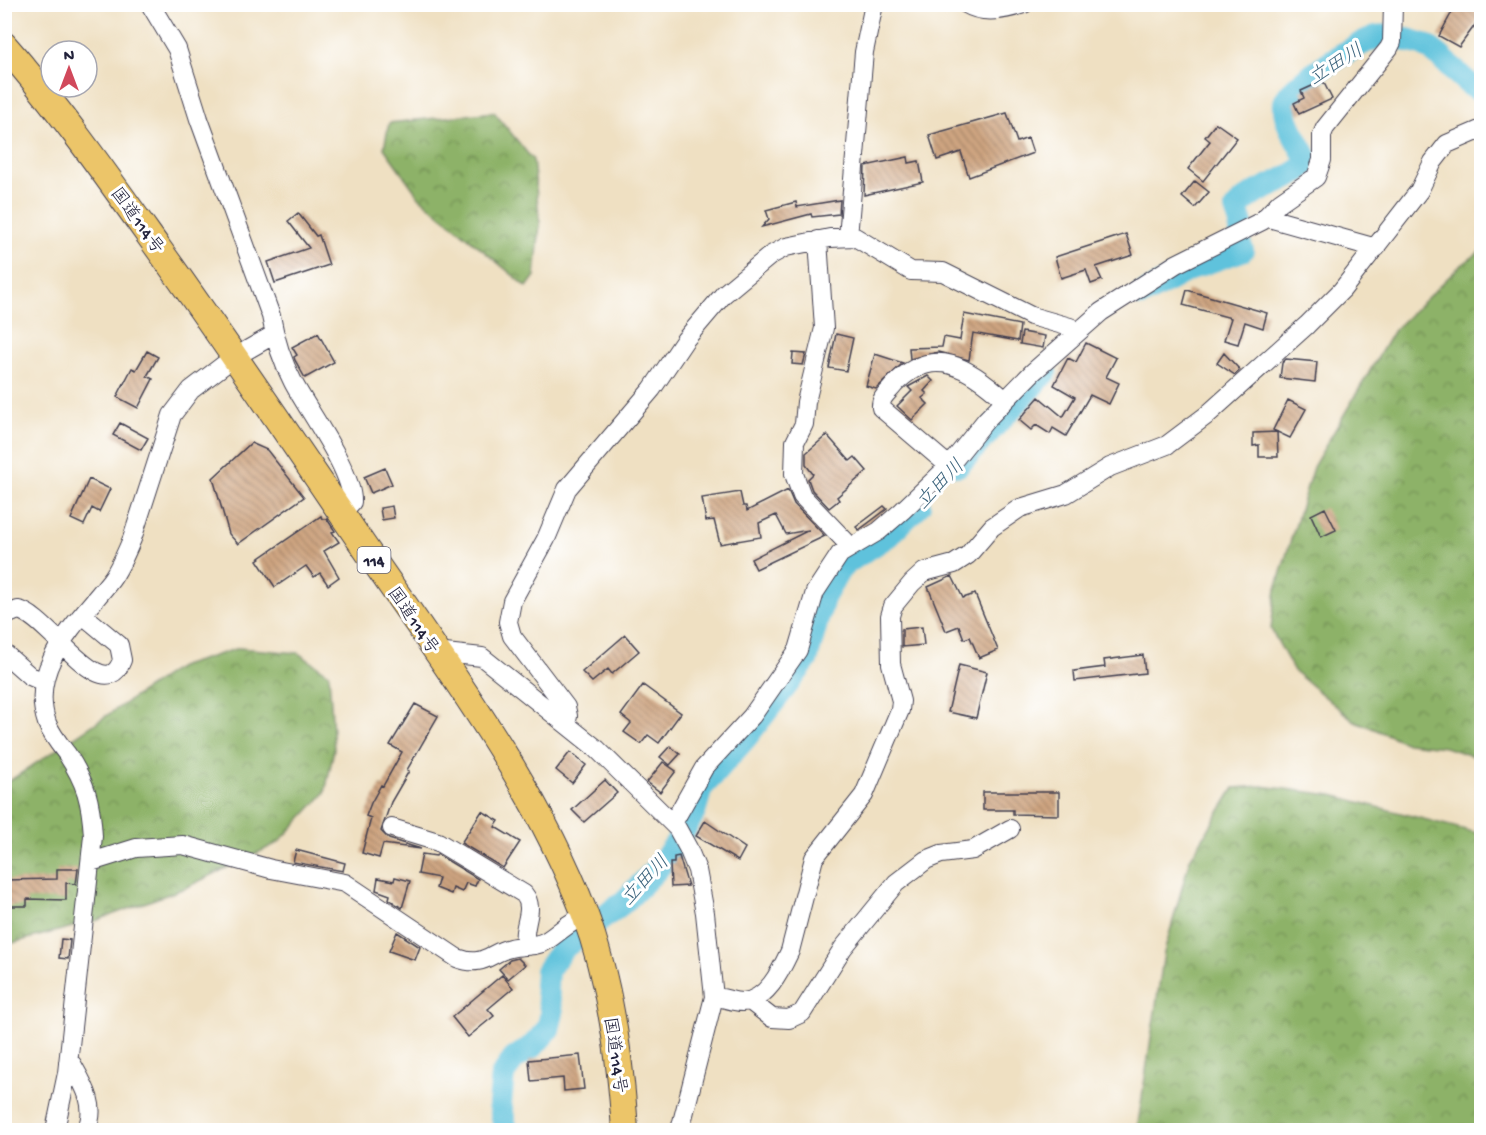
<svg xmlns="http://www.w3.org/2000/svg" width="1486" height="1135" font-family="'Gochi Hand','Klee One',sans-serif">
	<defs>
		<pattern id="forest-crowns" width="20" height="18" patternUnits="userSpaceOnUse" patternTransform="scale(1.5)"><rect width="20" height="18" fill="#8db267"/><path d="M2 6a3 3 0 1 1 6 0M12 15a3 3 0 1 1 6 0" fill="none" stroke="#739056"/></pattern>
		<pattern id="building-back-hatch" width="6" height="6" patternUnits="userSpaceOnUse" patternTransform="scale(1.5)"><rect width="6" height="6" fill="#cea480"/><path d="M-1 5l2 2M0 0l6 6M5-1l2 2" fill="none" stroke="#a7856a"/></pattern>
	</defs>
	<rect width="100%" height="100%" fill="#fff"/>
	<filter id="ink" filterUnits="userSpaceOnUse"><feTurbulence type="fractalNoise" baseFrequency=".0167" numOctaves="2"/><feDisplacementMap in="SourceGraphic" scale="12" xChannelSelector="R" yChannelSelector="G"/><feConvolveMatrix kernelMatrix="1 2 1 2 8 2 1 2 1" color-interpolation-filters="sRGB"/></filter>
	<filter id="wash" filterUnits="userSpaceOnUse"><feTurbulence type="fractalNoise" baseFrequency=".008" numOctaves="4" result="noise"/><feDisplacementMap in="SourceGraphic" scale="24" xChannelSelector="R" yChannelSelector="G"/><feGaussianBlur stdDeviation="1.35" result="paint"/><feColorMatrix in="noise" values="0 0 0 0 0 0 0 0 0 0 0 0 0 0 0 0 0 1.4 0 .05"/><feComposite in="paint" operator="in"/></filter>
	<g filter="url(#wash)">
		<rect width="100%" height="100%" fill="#efe0c2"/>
		<path fill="url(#forest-crowns)" stroke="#586a51" stroke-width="1.5" d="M494 112 533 160 540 224 535 276 527 287 419 197 384 148 389 123Z
			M1481 251V759L1445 747 1407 743 1353 720 1294 671 1271 629 1276 589 1313 467 1394 330 1459 267Z
			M239 648 298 653 329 674 334 749 325 793 278 843 185 888 95 921 5 945V784L179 667Z
			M1262 786 1332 795 1481 834V1130H1137L1164 953 1190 859 1234 788Z"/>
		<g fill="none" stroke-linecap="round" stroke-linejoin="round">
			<path stroke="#5ec2dc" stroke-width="24" d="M1142 295 1191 268 1242 250 1239 243 1241 224 1236 209C1254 186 1289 184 1308 162 1301 144 1283 124 1285 103 1286 86 1358 43 1376 37 1387 34 1409 40 1421 44 1445 54 1460 83 1482 91
				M958 465 1045 372
				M506 1130 500 1104 503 1074 514 1059 534 1045 548 1029 552 1013 546 986 547 971 563 948 625 901 657 869 676 844 694 812 701 788 747 736 806 660 823 598 839 570 846 563 889 535 919 505"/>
		</g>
		<g id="blocks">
			<path fill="url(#building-back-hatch)" d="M1442 4H1471L1482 10 1475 25 1459 47 1439 36 1452 12Z
				M1323 81 1332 99 1299 114 1294 103 1304 98 1301 91Z
				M1007 113 1017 142 1028 138 1033 153 969 177 961 152 937 160 929 135Z
				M1216 123 1237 138 1203 181 1188 169 1210 141 1205 137Z
				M908 157 909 163 919 161 923 182 864 195 865 166Z
				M1195 181 1209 192 1195 208 1182 197Z
				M840 200 839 214 812 217 811 214 762 227 769 219 766 210 796 202 797 207Z
				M298 213 316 236 319 235 329 265 275 283 268 262 309 248 288 221Z
				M1126 234 1133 255 1096 267 1102 280 1091 284 1086 270 1061 278 1055 257Z
				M1187 290 1267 313 1263 328 1245 322 1238 344 1224 340 1231 318 1183 305Z
				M964 314 1020 325 1018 341 973 333 969 360 938 352 910 359 909 348 942 347 944 337 960 340Z
				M1022 332 1045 336 1043 348 1020 344Z
				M318 333 334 362 305 378 295 360 294 357 297 355 292 347Z
				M836 334 853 338 846 371 829 368Z
				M1086 343 1116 358 1106 377 1119 383 1109 404 1090 395 1066 436 1053 428 1050 434 1036 425 1031 430 1019 420 1039 397 1063 417 1075 397 1054 385 1068 358 1076 362Z
				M147 351 158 357 147 376 153 379 138 408 117 397 132 368 136 370Z
				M793 353 806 354 803 365 792 364Z
				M1224 353 1240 370 1235 375 1217 363Z
				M875 354 903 363 876 389 866 386Z
				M1286 359 1317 362 1315 382 1280 378 1282 363Z
				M928 376 933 381 924 391 927 394 922 398 928 404 912 420 897 406 912 391 908 387Z
				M1288 400 1306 409 1290 438 1273 430Z
				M120 423 148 438 141 450 113 435Z
				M1277 432 1278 457H1259V445L1253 446V433Z
				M827 435 850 461 855 457 867 471 837 497 839 500 829 508 812 490 808 479 813 474 806 465V453Z
				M251 443 267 450 304 497 238 544 229 534 213 478Z
				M385 468 392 484 371 493 364 477Z
				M89 479 110 489 99 512 92 508 84 525 71 519Z
				M788 490 794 504 825 536 756 569 751 559 809 530 786 534 776 515 759 523 761 537 720 544 714 520 706 521 702 498 740 492 743 506H746L747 511Z
				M392 506 394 518 382 520 380 508Z
				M884 506 887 509 859 530 856 527Z
				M1325 508 1336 530 1321 537 1311 515Z
				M321 516 322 519H327L335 531 332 532 339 542 324 551 339 577 328 585 320 573 314 577 306 566 275 587 257 560Z
				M952 576 963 598 975 594 998 650 979 658 970 637 964 639 959 626 946 631 928 587Z
				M922 627 924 645 902 647V629Z
				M625 635 639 651 612 674 608 669 592 682 582 672Z
				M1143 655 1145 673 1075 681 1074 671 1105 667 1104 660Z
				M959 665 987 672 976 718 948 712Z
				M643 685 681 713 659 743 648 735 641 744 624 732 631 723 621 715Z
				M415 704 438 716 407 770 409 771 391 802 381 831 389 839 421 849 383 844 379 858 362 853 371 818 366 816 371 803 381 785 383 786 402 752 390 745Z
				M670 746 680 754 670 765 660 757Z
				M570 752 586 765 572 783 556 770Z
				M663 762 676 771 660 792 647 782Z
				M605 780 617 793 584 822 572 810Z
				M983 792H1059V815L1013 814V810H983Z
				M482 811 499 821 495 827 520 842 503 868 461 843Z
				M705 821 745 848 738 861 696 836Z
				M296 850 345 863 343 871 293 862Z
				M422 854 436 856 437 854 478 879 475 886 466 883 462 892 453 888 451 894 436 888 439 878 418 874Z
				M679 856 688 886 671 887 670 863H674V857Z
				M57 869H78L76 884 66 883V900L27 899V906H4V880L57 879Z
				M395 877 410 881 402 908 389 899 390 895 376 890 378 878 394 881Z
				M397 932 420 947 415 960 389 951Z
				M61 939 70 940 68 959 59 958Z
				M518 958 525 965 508 979 499 969 510 960Z
				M502 975 513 988 488 1009 494 1016 468 1037 452 1017Z
				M580 1055 584 1089 564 1091 563 1078 531 1081 529 1060Z"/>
		</g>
	</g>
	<g filter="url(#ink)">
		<use href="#blocks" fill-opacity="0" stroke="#413e4f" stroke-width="1.5"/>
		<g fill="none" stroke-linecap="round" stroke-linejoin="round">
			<g stroke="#413e4f" stroke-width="20">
				<path id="minor" d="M150 4 177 49 199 119 271 316C275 339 282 361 293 382 308 411 353 471 352 502L342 513
					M966 4C984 15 1005 10 1024 4
					M1265 217 1376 248
					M848 237 864 52 874 4
					M818 240 824 328 806 402 804 424 795 442 794 474 802 496 851 547
					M247 350 275 334
					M949 466 881 408C880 397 888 393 894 385 933 343 970 368 1005 400
					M4 616 18 610C47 614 104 711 122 660L119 645 83 615
					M436 652 482 657 597 749 677 828 688 848 697 870 705 913 714 997 680 1130
					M4 653 30 676 44 682
					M566 724 568 716 566 707 512 636 508 622 512 601 546 539 567 489 652 389 685 340 724 294 771 255 786 247 830 238 855 237 911 271 943 272 1031 316 1070 327 1075 333
					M673 823 704 768 752 716 798 650 815 592 840 554 879 531 902 511 949 466 986 420 1033 372 1101 312 1176 264 1262 221 1280 202 1316 177 1322 160V135L1325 128 1389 48 1392 42 1393 4
					M392 828 438 842 524 894C537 910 520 927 526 945
					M91 862 136 848 183 845 271 869 345 883 457 958C484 968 489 953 510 948 521 945 537 947 546 941 562 931 566 923 585 916
					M714 997C723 997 733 1002 742 1002 767 1001 781 970 790 951L814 858 864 795 900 710 901 701 891 664 890 616 893 606 912 583 924 572 954 564 968 555 992 527 1020 508 1066 494 1110 467 1167 445 1207 415 1307 325 1342 290 1419 191 1433 162 1447 144 1482 129
					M750 1001 772 1018 789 1019 802 1013 843 948 896 883 926 860 941 854 973 850 1010 829
					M68 1063 72 1064C84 1085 98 1107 86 1130
					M55 1130 67 1073 93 836C91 801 86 783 67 754 60 745 51 734 47 723 27 666 79 621 111 580 120 568 126 553 132 539L172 415 191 390 225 364"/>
			</g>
			<g stroke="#413e4f" stroke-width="28">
				<path id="highway" d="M4 45C60 109 109 179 158 248 224 340 287 433 350 526 434 650 530 772 584 912 610 981 620 1057 625 1130"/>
			</g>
			<use href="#minor" stroke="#fff" stroke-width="18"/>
			<use href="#highway" stroke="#ecc569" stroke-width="26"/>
		</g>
	</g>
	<g text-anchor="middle" stroke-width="6" stroke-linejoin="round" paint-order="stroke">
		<rect fill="#fff" stroke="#646476" stroke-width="1.5" x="357.5" y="547" width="33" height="26" rx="4.5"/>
		<g font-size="16" font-weight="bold" fill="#22223b">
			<text x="374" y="566">114</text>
		</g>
		<g font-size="18" fill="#22223b" stroke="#fff">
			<text transform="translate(138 220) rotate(54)" y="6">国道114号</text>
			<text transform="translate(414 620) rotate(56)" y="6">国道114号</text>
			<text transform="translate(616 1055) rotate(82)" y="6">国道114号</text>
		</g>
		<g font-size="20" font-style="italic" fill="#3a627b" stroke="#fff">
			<text transform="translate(1335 63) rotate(-32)" y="7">立田川</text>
			<text transform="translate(939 483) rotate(-46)" y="7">立田川</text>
			<text transform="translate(644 879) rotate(-47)" y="7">立田川</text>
		</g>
	</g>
	<rect width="1486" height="1135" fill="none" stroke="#fff" stroke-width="24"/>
	<g transform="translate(69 69)"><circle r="28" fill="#ffffff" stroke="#a7a7b1" stroke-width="1.5"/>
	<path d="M0-4.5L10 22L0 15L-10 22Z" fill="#d1495b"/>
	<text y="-9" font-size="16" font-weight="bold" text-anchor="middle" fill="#22223b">N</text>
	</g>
</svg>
